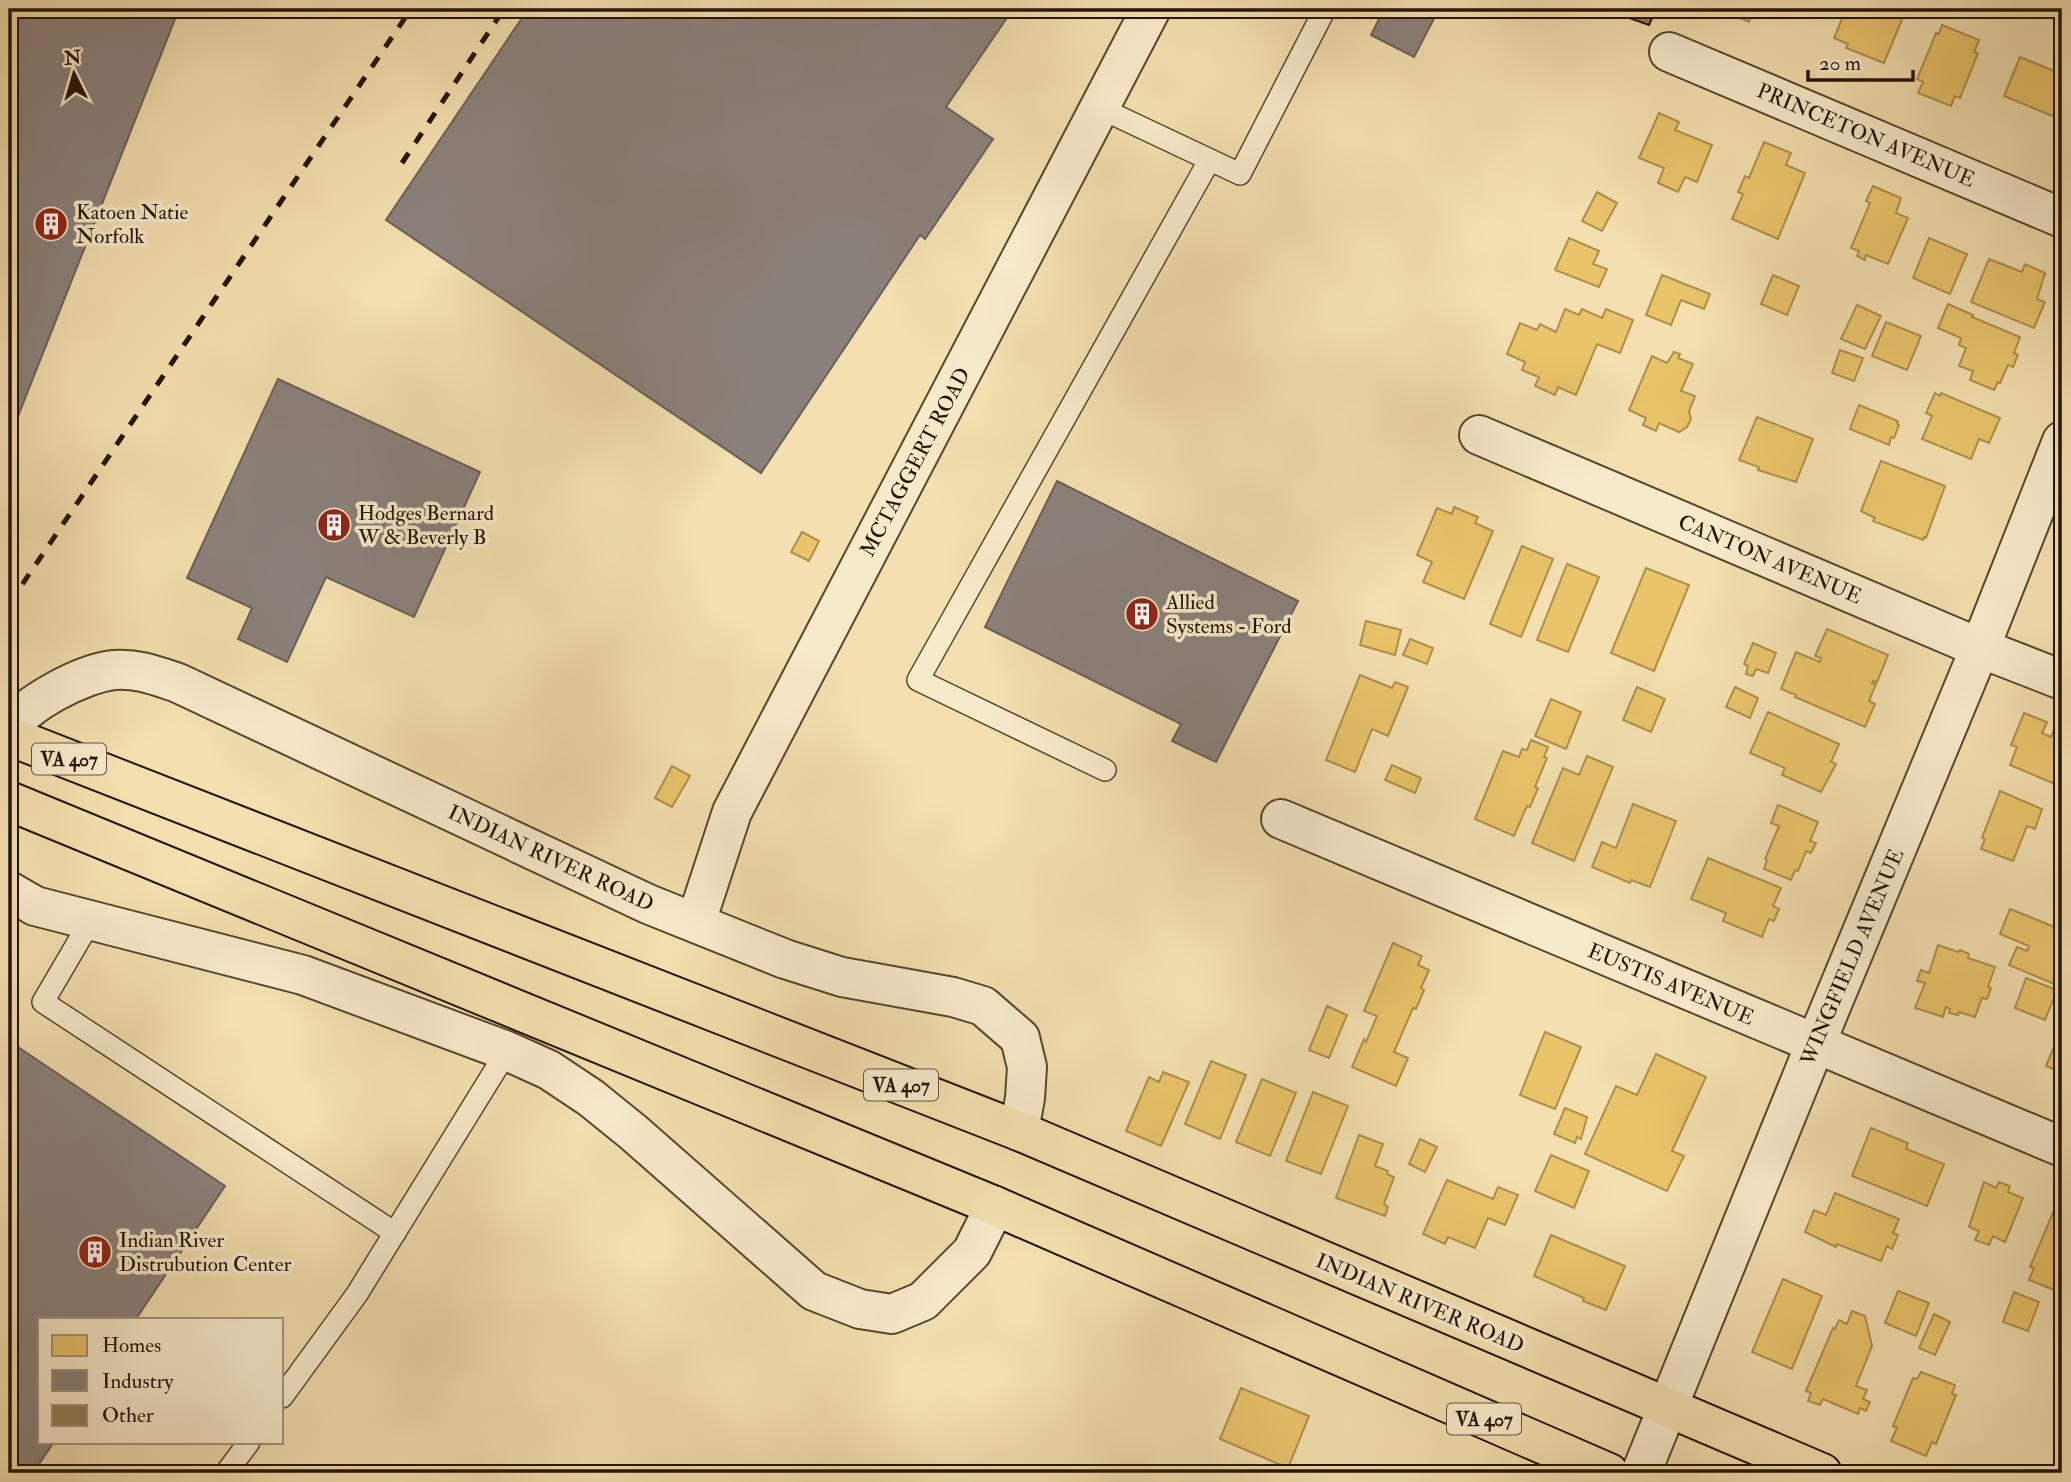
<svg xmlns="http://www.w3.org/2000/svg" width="2071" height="1482" font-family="'IM FELL Double Pica',serif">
	<rect width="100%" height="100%" fill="#f3dfaf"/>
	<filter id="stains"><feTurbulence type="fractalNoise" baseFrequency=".00286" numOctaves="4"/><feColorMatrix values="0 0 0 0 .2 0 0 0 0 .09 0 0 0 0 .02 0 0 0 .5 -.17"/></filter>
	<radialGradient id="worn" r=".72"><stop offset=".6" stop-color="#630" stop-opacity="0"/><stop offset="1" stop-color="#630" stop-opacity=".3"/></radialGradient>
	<path fill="#e9c46a" stroke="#ae8f4b" stroke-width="2" d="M1718 9H1758L1756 11 1754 10 1749 22Z
		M1846 9H1890L1889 11 1903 17 1884 63 1846 48 1848 44 1834 38Z
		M1942 25 1979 40 1974 52 1978 53 1960 98 1955 96 1951 106 1918 93 1923 82 1917 79 1936 33 1939 34Z
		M2020 57 2062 74V120L2004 96Z
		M1659 113 1679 122 1675 130 1712 145 1697 182 1685 177 1678 192 1658 183 1664 168 1639 158Z
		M1764 142 1791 153 1786 165 1805 173 1778 239 1732 219 1743 194 1738 192 1745 176 1749 178Z
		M1873 186 1901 198 1896 213 1908 218 1888 264 1866 255 1865 260 1857 256 1859 251 1851 248 1870 203 1866 201Z
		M1597 192 1617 203 1602 231 1582 221Z
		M1569 238 1599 251 1593 264 1607 269 1599 287 1555 270Z
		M1929 238 1967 254 1950 294 1913 278Z
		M1989 259 2022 272 2025 264 2045 273 2037 299 2045 302 2034 328 1971 302Z
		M1662 275 1710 294 1704 309 1681 300 1671 325 1646 315Z
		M1773 275 1799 286 1787 315 1761 304Z
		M1948 304 1973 315 1972 317 2020 337 2014 353 2018 355 2013 367 2008 365 2000 383 1998 382 1994 390 1970 380 1973 371 1959 366 1966 348 1959 345 1961 338 1938 328Z
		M1857 305 1881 316 1865 349 1841 339Z
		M1565 309 1579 315 1582 309 1602 318 1606 309 1633 320 1620 353 1597 344 1576 395 1558 387 1555 395 1535 386 1539 377 1522 370 1525 362 1507 354 1520 323 1537 330 1540 324 1556 332Z
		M1886 322 1921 336 1907 370 1872 356Z
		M1840 350 1863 358 1854 381 1832 373Z
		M1674 352 1680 354 1678 358 1693 364 1681 391 1695 396 1689 411 1691 419 1687 427 1679 432 1659 423 1656 431 1643 425 1646 418 1629 410 1652 356 1667 363Z
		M1935 393 1940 396 1941 393 2000 418 1989 443 1979 439 1971 459 1922 439 1932 416 1926 413Z
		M1859 405 1898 421 1897 424 1899 425 1894 438 1891 437 1889 445 1850 429Z
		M1757 417 1813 439 1796 482 1758 470 1759 467 1739 460Z
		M1881 461 1945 486 1926 538 1924 537 1923 540 1873 521 1875 518 1861 511Z
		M1454 507 1478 517 1475 523 1493 531 1464 599 1423 582 1432 562 1417 555 1437 508 1452 514Z
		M802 532 819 541 809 561 791 552Z
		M1522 546 1553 559 1521 637 1490 624Z
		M1567 564 1599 577 1568 652 1537 640Z
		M1646 568 1689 585 1654 671 1611 653Z
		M1366 621 1401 630 1395 655 1360 645Z
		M1827 629 1888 655 1877 682 1873 681 1872 683 1876 684 1869 701 1875 704 1865 727 1795 697 1796 695 1781 689 1796 652 1820 662 1821 658 1815 656Z
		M1410 639 1433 648 1427 664 1403 655Z
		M1753 643 1776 653 1768 673 1756 669 1753 676 1746 674 1748 666 1744 664Z
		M1360 675 1392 688 1395 682 1408 687 1388 736 1372 729 1355 772 1326 760Z
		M1637 687 1665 699 1651 732 1623 720Z
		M1735 687 1758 698 1750 718 1726 707Z
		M1551 699 1581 712 1566 749 1535 736Z
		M1768 712 1839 744 1831 762 1836 764 1821 792 1782 775 1785 768 1750 753Z
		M2024 713 2047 722 2042 733 2051 737 2053 732 2062 735V787L2010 765 2017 747 2011 745Z
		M1531 740 1548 747 1544 757 1547 758 1535 787 1538 788 1530 807 1527 806 1514 836 1475 819 1503 751 1519 757 1522 749 1527 750Z
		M1587 756 1613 767 1574 861 1532 843 1563 768 1579 775Z
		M1392 765 1421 778 1415 793 1385 780Z
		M672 766 690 776 672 807 655 798Z
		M2000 791 2042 809 2035 829 2027 826 2013 861 1981 849 1985 839 1982 838Z
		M1633 804 1676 821 1650 887 1631 880 1630 883 1592 867 1602 842 1616 848Z
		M1778 805 1818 822 1810 841 1816 843 1811 853 1806 851 1798 871 1795 870 1791 880 1764 869 1767 860 1765 859 1779 826 1771 823Z
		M1708 858 1781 888 1773 906 1779 909 1774 921 1769 919 1762 937 1723 921 1726 913 1691 899Z
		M2010 909 2062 930V978L2059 986 2009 965 2017 947 2027 951 2029 946 2000 934Z
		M1393 943 1422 956 1418 965 1429 970 1421 988 1424 990 1416 1009 1413 1008 1394 1052 1408 1058 1396 1086 1352 1067 1364 1039 1366 1042 1377 1016 1364 1011Z
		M1938 945 1958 952 1960 950 1969 954 1968 958 1995 967 1988 987 1991 988 1987 999 1982 998 1975 1017 1959 1012 1958 1015 1949 1013 1950 1009 1946 1007 1943 1017 1915 1008 1925 983 1917 981 1921 970 1929 973Z
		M2026 978 2057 990 2045 1020 2015 1008Z
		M1327 1006 1347 1015 1329 1058 1309 1050Z
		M2062 1027V1073L2046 1066Z
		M1545 1032 1581 1047 1555 1109 1520 1095Z
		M1656 1054 1706 1077 1672 1151 1684 1156 1667 1191 1585 1154 1616 1086 1637 1095Z
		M1211 1061 1246 1075 1220 1139 1185 1124Z
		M1163 1072 1189 1082 1161 1146 1126 1131 1149 1077 1159 1082Z
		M1262 1079 1296 1093 1270 1156 1236 1142Z
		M1313 1092 1348 1106 1321 1174 1286 1161Z
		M1565 1108 1587 1117 1581 1139 1577 1137 1575 1143 1554 1134Z
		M1871 1128 1908 1143 1906 1149 1944 1164 1927 1206 1852 1176Z
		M1359 1135 1383 1144 1375 1166 1388 1171 1387 1174 1394 1177 1384 1204 1388 1207 1385 1216 1336 1198Z
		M1420 1139 1437 1147 1425 1172 1409 1164Z
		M1551 1155 1589 1171 1574 1208 1535 1191Z
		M1447 1180 1493 1199 1498 1187 1518 1195 1505 1225 1488 1218 1475 1248 1448 1237 1445 1244 1423 1234Z
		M1984 1182 1996 1188 1999 1182 2010 1186 2008 1192 2023 1198 2005 1242 1993 1236 1989 1245 1975 1240 1979 1231 1969 1227Z
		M1835 1193 1899 1219 1893 1233 1898 1235 1892 1249 1887 1246 1881 1261 1837 1244 1836 1247 1805 1232 1814 1210 1826 1215Z
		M2062 1198V1293L2029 1280 2034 1268 2030 1267 2055 1208 2058 1209Z
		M1551 1235 1625 1266 1606 1310 1583 1301 1584 1298 1534 1276Z
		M1783 1279 1822 1296 1792 1369 1752 1352Z
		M1898 1291 1929 1303 1916 1336 1885 1323Z
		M2014 1292 2039 1302 2028 1331 2003 1322Z
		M1852 1311 1865 1316 1872 1346 1856 1386 1867 1390 1863 1399 1870 1402 1866 1411 1860 1408 1858 1414 1823 1399 1820 1405 1808 1401 1811 1393 1806 1391 1833 1328 1835 1329 1839 1320 1847 1324Z
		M1934 1314 1950 1322 1935 1355 1919 1348Z
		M1921 1372 1955 1385 1952 1394 1956 1395 1936 1444 1932 1442 1926 1456 1891 1441 1897 1428 1893 1426 1913 1378 1917 1379Z
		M1241 1388 1309 1416 1288 1468 1220 1439Z"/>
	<path fill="#8a817c" stroke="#6b6058" stroke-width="2" d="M9 9H179L9 439Z
		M528 9H1013L946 107 993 139 925 239 920 235 761 473 386 220Z
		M1384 9H1439L1414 57 1371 35Z
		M278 379 480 472 414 617 326 577 287 662 238 639 252 608 187 578Z
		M1057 481 1298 601 1216 762 1172 741 1181 724 985 627Z
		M9 1041 225 1186 136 1319H40V1442H54L33 1473H9Z"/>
	<path fill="#8f7e5c" stroke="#231403" stroke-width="2" d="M1632 9H1656L1649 25 1629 18Z"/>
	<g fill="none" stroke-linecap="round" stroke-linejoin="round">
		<g stroke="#57472e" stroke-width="24">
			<path id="service" d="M1100 108 1240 174 1325 9
				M1105 770 918 680 1209 161
				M91 920 43 1002 395 1233
				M282 1397 357 1294 507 1051
				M226 1473 249 1442"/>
		</g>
		<g stroke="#57472e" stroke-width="42">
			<path id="minor" d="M1669 52 2062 218
				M1479 435 1980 648 2062 680
				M9 730C23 704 84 673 114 670 137 668 157 676 178 683L648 904 785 959 842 977 953 997 983 1006 1020 1038 1027 1067 1025 1098 1019 1131
				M1281 819 2062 1147
				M9 891 35 906 303 975 507 1051 549 1070 591 1098 633 1132 814 1291 860 1309 892 1314 923 1301 972 1252 995 1206
				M696 922 732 812 1151 9
				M1641 1473 1815 1045 1980 648 2062 441"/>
		</g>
		<g stroke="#231403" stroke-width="42">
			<path id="primary" d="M9 736 1019 1131 1822 1473
				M9 801 995 1206 1609 1473"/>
		</g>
		<use href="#service" stroke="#f7eacb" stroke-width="21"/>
		<use href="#minor" stroke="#f7eacb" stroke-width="38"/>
		<use href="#primary" stroke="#f3dfaf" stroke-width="38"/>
		<path stroke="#231403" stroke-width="5" stroke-dasharray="12 12" stroke-linecap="butt" d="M402 163 504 9
			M9 604 411 9"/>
	</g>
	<defs>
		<g id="building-disc" transform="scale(1.75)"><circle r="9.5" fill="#8f2418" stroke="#f7eacb"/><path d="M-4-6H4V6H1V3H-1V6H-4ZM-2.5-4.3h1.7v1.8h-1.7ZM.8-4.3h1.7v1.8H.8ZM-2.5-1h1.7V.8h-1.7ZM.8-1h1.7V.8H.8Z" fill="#fff"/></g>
	</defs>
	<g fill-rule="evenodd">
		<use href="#building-disc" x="51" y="224"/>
		<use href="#building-disc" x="334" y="525"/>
		<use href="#building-disc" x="1142" y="614"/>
		<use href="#building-disc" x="95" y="1252"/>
	</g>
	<g text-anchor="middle" stroke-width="7" stroke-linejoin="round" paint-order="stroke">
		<g fill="#f7eacb" stroke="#63543f" stroke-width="2">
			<rect x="32" y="743.5" width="74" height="31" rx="5"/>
			<rect x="864" y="1069.5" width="74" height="31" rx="5"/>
			<rect x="1447" y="1403.5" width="74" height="31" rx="5"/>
		</g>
		<g font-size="19" font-weight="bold" fill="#231403">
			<text x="69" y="766">VA 407</text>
			<text x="901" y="1092">VA 407</text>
			<text x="1484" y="1426">VA 407</text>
		</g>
		<g font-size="21" fill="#231403" stroke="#f7eacb">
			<text transform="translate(1866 135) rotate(23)" y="7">PRINCETON AVENUE</text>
			<text transform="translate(915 462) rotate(-62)" y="7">MCTAGGERT ROAD</text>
			<text transform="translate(1770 559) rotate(23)" y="7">CANTON AVENUE</text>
			<text transform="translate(551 858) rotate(25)" y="7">INDIAN RIVER ROAD</text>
			<text transform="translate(1852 957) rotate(-67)" y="7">WINGFIELD AVENUE</text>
			<text transform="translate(1671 984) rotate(23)" y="7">EUSTIS AVENUE</text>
			<text transform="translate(1420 1303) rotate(23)" y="7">INDIAN RIVER ROAD</text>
		</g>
		<g font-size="21" fill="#231403" stroke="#f7eacb" text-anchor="start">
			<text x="76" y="219">Katoen Natie<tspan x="76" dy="24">Norfolk</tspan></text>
			<text x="358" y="520">Hodges Bernard<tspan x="358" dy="24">W &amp; Beverly B</tspan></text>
			<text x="1166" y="609">Allied<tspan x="1166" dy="24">Systems - Ford</tspan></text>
			<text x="119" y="1247">Indian River<tspan x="119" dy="24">Distrubution Center</tspan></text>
		</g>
	</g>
	<rect width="2071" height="1482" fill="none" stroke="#f3dfaf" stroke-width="35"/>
	<rect x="10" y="10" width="2050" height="1461" fill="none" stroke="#231403" stroke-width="3.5"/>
	<rect x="18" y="18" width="2036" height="1447" fill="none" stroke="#231403" stroke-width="2"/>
	<rect x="38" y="1318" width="245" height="126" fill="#f7eacb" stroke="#a2947b" stroke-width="2"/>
	<rect x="52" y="1335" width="35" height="21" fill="#e9c46a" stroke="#a2947b" stroke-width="2"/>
	<text x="102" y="1352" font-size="21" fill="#231403">Homes</text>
	<rect x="52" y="1370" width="35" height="21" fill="#8a817c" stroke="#a2947b" stroke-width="2"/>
	<text x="102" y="1388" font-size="21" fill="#231403">Industry</text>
	<rect x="52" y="1405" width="35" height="21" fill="#8f7e5c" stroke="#a2947b" stroke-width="2"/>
	<text x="102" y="1422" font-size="21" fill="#231403">Other</text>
	<g transform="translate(74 74) rotate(355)" stroke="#f7eacb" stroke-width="5" paint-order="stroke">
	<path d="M0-5L12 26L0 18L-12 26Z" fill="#231403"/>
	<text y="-10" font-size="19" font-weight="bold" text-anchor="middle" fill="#231403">N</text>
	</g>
	<path d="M1808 70v10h105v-10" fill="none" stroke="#231403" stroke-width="3.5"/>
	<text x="1819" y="70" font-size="21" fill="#231403" stroke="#f7eacb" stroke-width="5" paint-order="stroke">20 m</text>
	<rect width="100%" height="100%" filter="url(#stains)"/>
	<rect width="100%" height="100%" fill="url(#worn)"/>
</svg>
